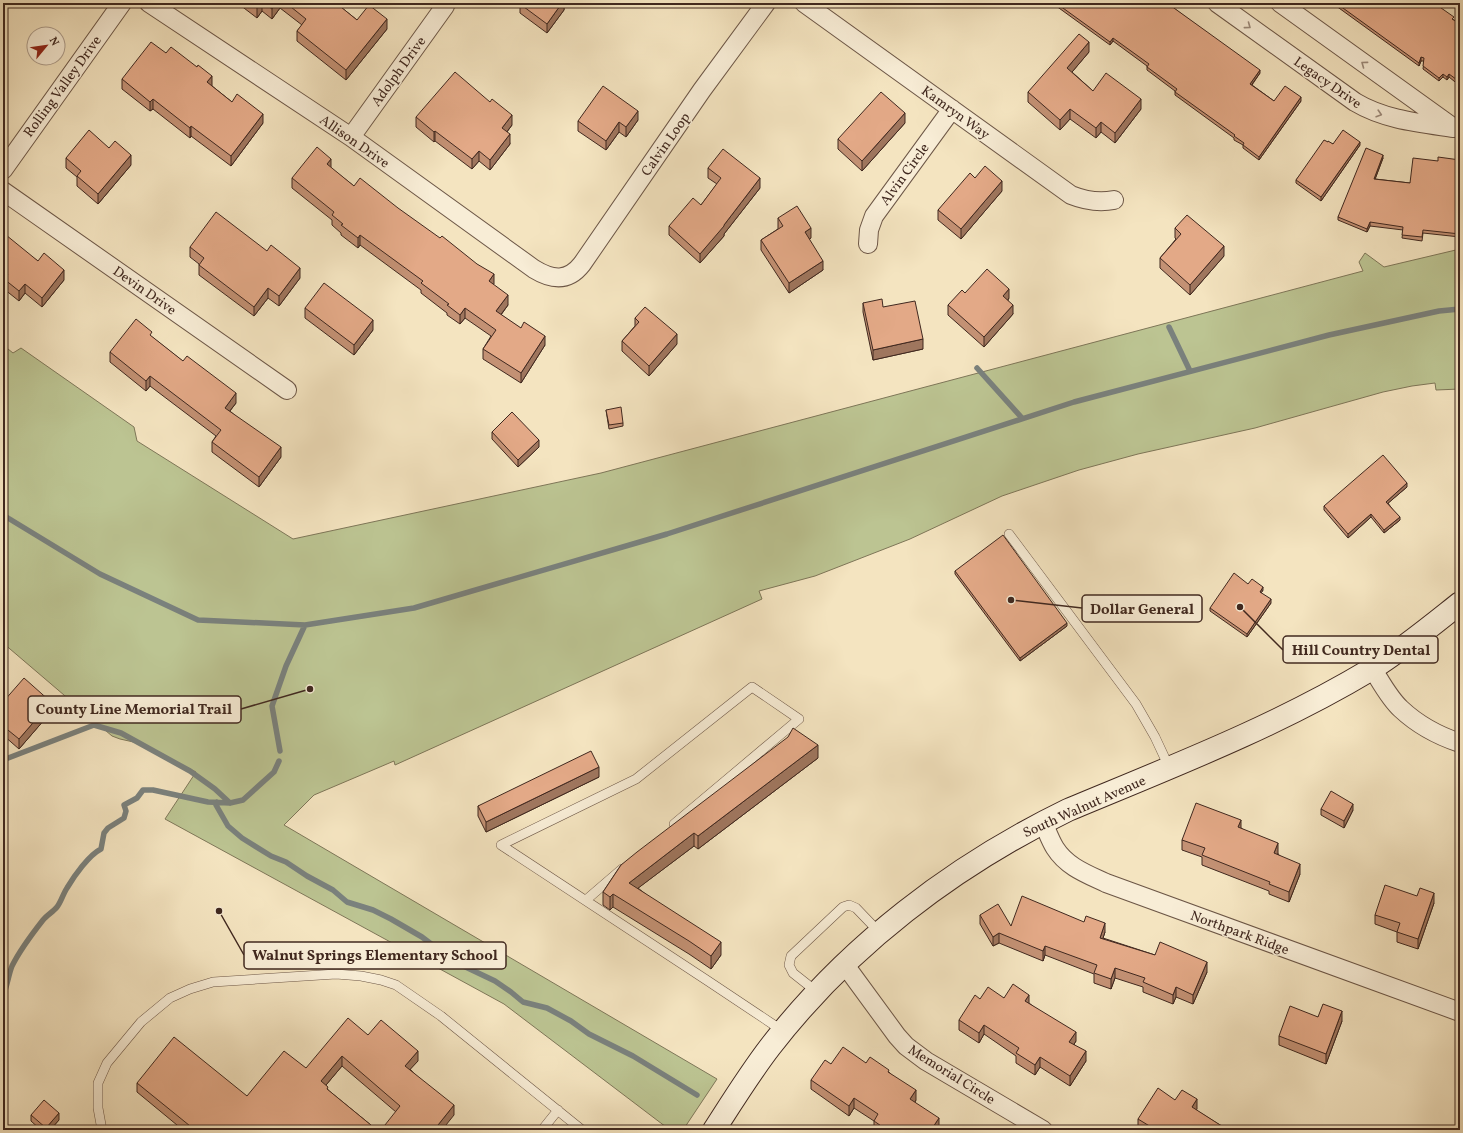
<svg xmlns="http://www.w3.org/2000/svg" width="1463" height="1133" font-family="Vollkorn,serif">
	<rect width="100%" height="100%" fill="#f4e4c0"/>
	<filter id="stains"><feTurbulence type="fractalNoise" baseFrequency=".005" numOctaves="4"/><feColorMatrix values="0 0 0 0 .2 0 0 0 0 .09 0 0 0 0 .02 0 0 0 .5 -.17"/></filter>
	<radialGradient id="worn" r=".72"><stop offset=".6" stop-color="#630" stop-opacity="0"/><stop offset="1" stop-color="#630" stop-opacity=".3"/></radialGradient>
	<path fill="#bcc492" stroke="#7e7658" d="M1460 249V389L1436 390 1435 383 1412 386 1383 392 1255 428 1138 454 1079 470 1002 496 910 539 815 576 759 591 762 599 395 765 394 761 314 795 284 825 717 1079 683 1130H670L504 1004 165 819 196 772 138 743 120 739 112 736 3 643V345L13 353 21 348 134 427 137 441 293 539 601 473 1363 271 1359 262 1365 253 1384 267Z"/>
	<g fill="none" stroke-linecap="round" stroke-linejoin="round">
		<path stroke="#7a817d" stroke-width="5.5" d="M1169 327 1190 371
			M977 368 1022 418
			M3 515 100 574 198 620 305 625 414 608 667 534 1074 402 1329 335 1439 311 1460 309
			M280 751 272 706 286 666 305 625
			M3 760 94 725 121 733 190 771 215 789 230 803
			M217 802 216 805 228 826 242 838 271 856 286 862 307 876 333 890 347 902 373 910 391 919 422 937 455 962 495 981 511 992 523 1002 547 1008 571 1021 589 1034 633 1056 697 1095
			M3 995C6 991 9 973 12 966 20 950 32 934 43 920 47 915 53 912 57 907 61 902 63 894 67 888 74 876 89 855 101 849L104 833 108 828 124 818 126 811 124 805 137 798 143 790H153L208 802 230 803 243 800 274 772 279 761"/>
		<g stroke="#6d5747" stroke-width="10">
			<path id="lane" d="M1009 534 1136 704 1155 737 1169 767
				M674 824 799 719 752 687 636 779 501 845 708 981 783 1031
				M586 900 622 869
				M817 992 793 973 789 965 791 956 843 907 849 905 856 908 879 932
				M102 1130 98 1108V1083L107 1063 141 1022 170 998 190 989 213 982 336 974 361 976 381 980 396 985 441 1016 582 1130
				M542 1130 558 1110"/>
		</g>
		<g stroke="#6d5747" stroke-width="20">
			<path id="street" d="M149 3 351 137 534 269C552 280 568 282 582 264L702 90 766 3
				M804 3 1071 195C1086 201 1099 203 1114 200
				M1217 3 1355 102C1385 120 1420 123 1454 128L1280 3
				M351 137 445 6
				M3 170 122 3
				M3 191 287 390
				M868 244 869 230 874 216 952 109
				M1372 668C1381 682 1389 698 1401 709 1417 724 1439 736 1460 743
				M1043 822C1047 831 1050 840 1055 848 1067 867 1087 874 1106 883L1460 1012
				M845 965 897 1036 906 1046 926 1061 1043 1130"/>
		</g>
		<g stroke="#40281f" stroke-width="24">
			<path id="secondary" d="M714 1130C732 1102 750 1073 770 1047 848 946 953 866 1068 810 1171 767 1275 727 1370 670 1402 650 1431 626 1460 603"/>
		</g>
		<use href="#lane" stroke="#f8edd6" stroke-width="9"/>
		<use href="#street" stroke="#f8edd6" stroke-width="18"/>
		<use href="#secondary" stroke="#f8edd6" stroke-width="22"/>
	</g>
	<path fill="#c39174" stroke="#40281f" d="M240 3H338L337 4 357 20 387 29 346 80 297 41V31L302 25 280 8 272 19 262 11 257 18 240 5Z
		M564 3V10L547 33 520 13V4Z
		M1043 3H1049L1047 6Z
		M1052 3H1167L1260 73 1252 85 1274 101H1301L1259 160 1243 148V145L1234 140V138L1175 95V91L1147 70V66L1113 41 1110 45Z
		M1332 3H1434L1454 20 1460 24V86L1449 77 1447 80 1443 77 1439 81 1423 69 1424 61H1421L1419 66Z
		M1089 52 1072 72 1093 91 1141 109 1115 143 1101 132 1096 138 1070 119 1060 130 1028 102V92Z
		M166 53 212 86 232 102 263 123 231 166 191 136 190 138 153 109 150 111 122 89V79Z
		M416 117 512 125 507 132 510 144 490 170 479 161 472 169 435 141 434 142 416 127Z
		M638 120 626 137 619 132 606 150 578 131V121Z
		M905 123 862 171 838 149V139Z
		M1328 142 1333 144 1360 145 1321 201 1296 183V180Z
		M109 148 131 165 98 204 77 186V177L66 168V158Z
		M1383 158 1375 179 1410 183 1438 161 1460 160V237L1423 233 1422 241 1402 238 1403 230 1370 226 1367 232 1338 220V217Z
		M331 168 354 186 494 284 493 285 508 305 501 315 545 345 521 383 483 359V349L491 336 465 318 460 324 447 315V313L421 293V290L360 245 358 248 341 235V233L332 225V220L292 188V178Z
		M708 168 760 188 724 234V236L700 263 669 235V226L701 205 717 184 708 178Z
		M975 178 1002 191 961 239 938 220V210Z
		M778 218 811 238 809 239 823 270 789 293 761 250V240L778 229Z
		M1175 228 1224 256 1190 295 1160 268V258L1176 239 1175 238Z
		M3 238 38 261 64 280 42 307 25 293 19 301 4 289Z
		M190 247 300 278 279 306 268 298 254 316 199 275V264L190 257Z
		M965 293 1009 298 1008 300 1013 314 984 347 948 315V305Z
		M863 303 883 307 923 349 873 360 863 312Z
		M305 308 373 330 354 355 305 318Z
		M635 318 677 344 649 376 622 351V341L635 326Z
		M152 337 236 403 230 411 281 457 259 487 212 452V442L216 436 150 386 146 391 110 362V352Z
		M606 410 623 423V426L609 429Z
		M492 432 539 447 518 467 492 439Z
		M1407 487 1388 503 1400 520 1384 533 1371 517 1348 538 1324 510V506Z
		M955 571 1067 626 1020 661 955 574Z
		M1263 590 1261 593 1271 603 1247 637 1210 611V608Z
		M3 702 51 712 19 749 3 735Z
		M818 758 698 849 694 846 638 888 721 955 711 969 689 954 613 907 610 910 603 905V892L621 865Z
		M599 777 486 832 478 816V806Z
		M1321 809 1353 810 1344 828 1321 815Z
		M1241 828 1278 853V854L1300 874 1289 902 1269 894V891L1202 865V857L1182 850V840Z
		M1434 903 1418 949 1397 942V932L1375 924V915Z
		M980 915 1011 926 1105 932 1103 938 1207 972 1193 1004 1176 997 1173 1004 1143 992V987L1115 978 1111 989 1094 983V974L1045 955 1043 961 999 943 993 946 980 924Z
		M1004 998 1029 1003 1076 1041 1074 1044 1086 1061 1070 1086 1040 1067 1035 1075 1016 1063V1056L984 1034 979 1043 959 1030V1020L980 999Z
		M1318 1017 1342 1021 1326 1064 1279 1045V1036Z
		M368 1035 418 1061 410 1069 454 1115 396 1112 342 1066 326 1085 328 1090 377 1130H183L137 1092V1083L247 1096 306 1068Z
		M866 1063 889 1072 916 1100 915 1102 939 1128 937 1130H874V1121L854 1108 849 1116 811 1089V1080L831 1064Z
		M1175 1100 1197 1109 1196 1110 1228 1130H1140L1138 1128V1119Z
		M31 1115 59 1120 50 1130H41L31 1121Z"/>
	<path fill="#9f765e" stroke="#40281f" d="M261 3H262V11L257 18V8Z
		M276 3H280V8L272 19V9Z
		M562 3H564V10L547 33V24Z
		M387 19V29L346 80V70Z
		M1113 38V41L1110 45V42Z
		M1089 42V52L1067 78V68Z
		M1421 57V61L1419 66V63Z
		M1260 70V73L1250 87V84Z
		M1443 74V77L1439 81V78Z
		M1449 74V77L1447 80V77Z
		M212 76V86L207 92V82Z
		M1301 97V101L1259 160V157Z
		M153 99V109L150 111V102Z
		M1141 99V109L1115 143V133Z
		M1070 109V119L1060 130V120Z
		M638 111V120L626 137V127Z
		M905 113V123L862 171V161Z
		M263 114V123L231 166V156Z
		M512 115V125L502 138V128Z
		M619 122V132L606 150V141Z
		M1101 122V132L1096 138V128Z
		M191 126V136L190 138V128Z
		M435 131V141L434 142V132Z
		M510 134V144L490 170V160Z
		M1360 142V145L1321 201V197Z
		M479 151V161L472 169V159Z
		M131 155V165L98 204V194Z
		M1383 155V158L1374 182V179Z
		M331 159V169L327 164Z
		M760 178V188L724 234V236L700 263V254L724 225Z
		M1002 181V191L961 239V229Z
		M1370 222V226L1367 232V229Z
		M811 228V238L805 242V232Z
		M360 235V245L358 248V238Z
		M1224 246V256L1190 295V285Z
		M823 261V270L789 293V283Z
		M300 268V278L279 306V296Z
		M64 270V280L42 307V298Z
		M494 274V284L489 291V281Z
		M25 284V293L19 301V291Z
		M268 288V298L254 316V307Z
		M1009 289V298L1003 306V296Z
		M508 295V305L496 321V311Z
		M1013 305V314L984 347V337Z
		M465 308V318L460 324V315Z
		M373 320V330L354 355V345Z
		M677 334V344L649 376V366Z
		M545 336V345L521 383V373Z
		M923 339V349L873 360V350Z
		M150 376V386L146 391V381Z
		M236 393V403L225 417V408Z
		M539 440V447L518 467V460Z
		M281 447V457L259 487V477Z
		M1407 483V487L1386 505V502Z
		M1371 514V517L1348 538V534Z
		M1400 517V520L1384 533V530Z
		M1263 587V590L1260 595V592Z
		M1271 599V603L1247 637V634Z
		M1067 623V626L1020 661V658Z
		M51 702V712L19 749V739Z
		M818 745V758L698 849V836Z
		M599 767V777L486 832V822Z
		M1353 804V810L1344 828V821Z
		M1241 820V830L1238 827Z
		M694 833V846L629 895V883Z
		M1278 843V853L1274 863V853Z
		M1300 864V874L1289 902V892Z
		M1434 893V903L1418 949V939Z
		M613 894V907L610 910V897Z
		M1105 923V932L1100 947V938Z
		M999 933V943L993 946V937Z
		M721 942V955L711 969V956Z
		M1045 946V955L1043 961V951Z
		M1207 962V972L1193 1004V995Z
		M1115 968V978L1111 989V979Z
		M1176 987V997L1173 1004V995Z
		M1029 995V1005L1025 1001Z
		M1342 1011V1021L1326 1064V1054Z
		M984 1025V1034L979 1043V1033Z
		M1076 1032V1041L1069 1052V1042Z
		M418 1051V1061L405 1075V1066Z
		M1086 1051V1061L1070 1086V1076Z
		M342 1056V1066L321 1091V1081Z
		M1040 1057V1067L1035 1075V1065Z
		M916 1090V1100L910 1109V1099Z
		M854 1098V1108L849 1116V1106Z
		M1197 1099V1109L1192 1117V1107Z
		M454 1105V1115L442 1130H434Z
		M59 1113V1120L50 1130H46V1128Z
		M939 1118V1128L937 1130H931Z"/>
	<path fill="#e3a987" stroke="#40281f" d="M250 3H261L257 8Z
		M264 3H276L272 9Z
		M286 3H336L357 20 369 5 387 19 346 70 297 31 306 19Z
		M520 3H562L547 24 520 4Z
		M1056 3H1167L1260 70 1250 84 1274 101 1285 86 1301 97 1259 157 1243 145 1244 143 1234 136 1235 135 1175 92 1177 89 1147 67 1149 64 1113 38 1110 42Z
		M1336 3H1434L1454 17 1452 19 1460 24V82L1449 74 1447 77 1443 74 1439 78 1423 66 1424 58 1421 57 1419 63Z
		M1079 34 1089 42 1067 68 1093 91 1106 73 1141 99 1115 133 1101 122 1096 128 1070 109 1060 120 1028 92Z
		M151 42 166 53 171 47 197 67 198 65 212 76 207 82 232 102 237 94 263 114 231 156 191 126 190 128 153 99 150 102 122 79Z
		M455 72 490 102 492 99 512 115 502 128 510 134 490 160 479 151 472 159 435 131 434 132 416 117Z
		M603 86 638 111 626 127 619 122 606 141 578 121Z
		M881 92 905 113 862 161 838 139Z
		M89 130 109 148 115 141 131 155 98 194 77 176 81 171 66 158Z
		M1343 130 1360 142 1321 197 1296 180 1324 140 1328 142V141L1333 144Z
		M317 147 331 159 327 164 354 186 360 178 398 208 440 238 442 236 477 264 494 274 489 281 508 295 496 311 521 328 524 322 545 336 521 373 483 349 496 330 465 308 460 315 447 305 449 304 421 283 423 281 360 235 358 238 341 225 343 224 332 215 334 212 292 178Z
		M1366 148 1383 155 1374 179 1410 183 1413 158 1438 161V157L1460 160V234L1423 230 1422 237 1402 235 1403 227 1370 222 1367 229 1338 217Z
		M723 149 760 178 724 225V226L700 254 669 226 693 198 701 205 721 178 708 168Z
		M985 166 1002 181 961 229 938 210 970 173 975 178Z
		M797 206 811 228 805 232 823 261 789 283 761 240 783 226 778 218Z
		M216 212 267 251 271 245 300 268 279 296 268 288 254 307 199 265 204 258 190 247Z
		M1187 215 1224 246 1190 285 1160 258 1181 234 1175 228Z
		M6 235 38 261 44 253 64 270 42 298 25 284 19 291 4 279 8 274 3 270V238Z
		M987 269 1009 289 1003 296 1013 305 984 337 948 305 962 290 965 293Z
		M324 283 373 320 354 345 305 308Z
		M882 299 883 307 915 301 923 339 873 350 863 303Z
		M645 307 677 334 649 366 622 341 639 322 635 318Z
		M136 319 152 332 150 335 183 361 187 356 236 393 225 408 281 447 259 477 212 442 221 430 150 376 146 381 110 352Z
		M621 407 623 423 609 425 606 410Z
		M512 412 539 440 518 460 492 432Z
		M1383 455 1407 483 1386 502 1400 517 1384 530 1371 514 1348 534 1324 506Z
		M1003 535 1067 623 1020 658 955 571Z
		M1234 573 1248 584 1252 579 1263 587 1260 592 1271 599 1247 634 1210 608Z
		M24 678 51 702 19 739 3 726V702Z
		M793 728 818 745 698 836 694 833 629 883 721 942 711 956 689 941 613 894 610 897 603 892 621 865 637 852 788 737Z
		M591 751 599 767 486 822 478 806Z
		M1331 791 1353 804 1344 821 1321 809Z
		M1196 803 1241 820 1238 827 1278 843 1274 853 1300 864 1289 892 1269 884 1270 882 1202 855 1205 848 1182 840Z
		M1385 885 1417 896 1420 888 1434 893 1418 939 1397 932 1400 923 1375 915Z
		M1022 896 1084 922 1086 916 1105 923 1100 938 1155 955 1160 942 1207 962 1193 995 1176 987 1173 995 1143 982 1145 978 1115 968 1111 979 1094 973 1097 965 1045 946 1043 951 999 933 993 937 980 915 998 904 1011 926Z
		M1013 984 1029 995 1025 1001 1076 1032 1069 1042 1086 1051 1070 1076 1040 1057 1035 1065 1016 1053 1019 1048 984 1025 979 1033 959 1020 975 995 980 999 988 987 1004 998Z
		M1323 1004 1342 1011 1326 1054 1279 1036 1290 1006 1318 1017Z
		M348 1018 368 1035 381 1020 418 1051 405 1066 454 1105 434 1130H381L400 1106 342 1056 321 1081 328 1087 327 1089 377 1130H195L137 1083 174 1037 247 1096 284 1051 306 1068Z
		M843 1047 866 1063 870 1057 889 1070 888 1072 916 1090 910 1099 939 1118 931 1130H887L874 1121 878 1114 854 1098 849 1106 811 1080 825 1060 831 1064Z
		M1158 1088 1175 1100 1182 1090 1197 1099 1192 1107 1228 1130H1156L1138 1119Z
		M44 1100 59 1113 46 1128 31 1115Z"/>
	<defs><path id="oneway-chevron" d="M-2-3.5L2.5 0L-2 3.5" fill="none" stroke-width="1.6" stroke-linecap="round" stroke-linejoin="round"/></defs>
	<g stroke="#9c8a7a">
		<use href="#oneway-chevron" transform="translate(1248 26) rotate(36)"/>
		<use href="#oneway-chevron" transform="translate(1364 64) rotate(-144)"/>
		<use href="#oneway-chevron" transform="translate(1379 114) rotate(17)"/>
	</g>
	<g text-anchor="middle" stroke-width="3" stroke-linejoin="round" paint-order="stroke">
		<g font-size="14" fill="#40281f" stroke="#f8edd6">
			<text transform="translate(398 71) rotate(-54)" y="5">Adolph Drive</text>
			<text transform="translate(1328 82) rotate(35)" y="5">Legacy Drive</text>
			<text transform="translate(62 86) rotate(-54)" y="5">Rolling Valley Drive</text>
			<text transform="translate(956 112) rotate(36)" y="5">Kamryn Way</text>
			<text transform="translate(355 141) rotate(35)" y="5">Allison Drive</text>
			<text transform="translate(665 144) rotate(-55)" y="5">Calvin Loop</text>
			<text transform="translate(904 174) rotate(-54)" y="5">Alvin Circle</text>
			<text transform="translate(145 290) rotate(35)" y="5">Devin Drive</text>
			<text transform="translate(1084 806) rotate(-24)" y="5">South Walnut Avenue</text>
			<text transform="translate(1240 932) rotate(20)" y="5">Northpark Ridge</text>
			<text transform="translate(952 1074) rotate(32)" y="5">Memorial Circle</text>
		</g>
	</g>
	<path fill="none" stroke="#40281f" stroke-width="1.5" d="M1011 600L1082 608M1240 607L1283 650M310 689L241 709M219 911L244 955"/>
	<g fill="#40281f" stroke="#f8edd6" stroke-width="1.5">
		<circle cx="1011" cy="600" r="4"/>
		<circle cx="1240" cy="607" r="4"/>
		<circle cx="310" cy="689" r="4"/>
		<circle cx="219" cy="911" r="4"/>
	</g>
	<g fill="#f8edd6" stroke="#40281f" stroke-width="1.5">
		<rect x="1082" y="595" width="120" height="27" rx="4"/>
		<rect x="1283" y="636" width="155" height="27" rx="4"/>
		<rect x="28" y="696" width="213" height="27" rx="4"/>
		<rect x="244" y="942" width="262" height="27" rx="4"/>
	</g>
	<g font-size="15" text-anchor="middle" font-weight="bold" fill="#40281f">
		<text x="1142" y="614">Dollar General</text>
		<text x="1361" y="655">Hill Country Dental</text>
		<text x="134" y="714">County Line Memorial Trail</text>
		<text x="375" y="960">Walnut Springs Elementary School</text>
	</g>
	<rect width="1463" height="1133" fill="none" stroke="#f4e4c0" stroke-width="16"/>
	<rect x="4" y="4" width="1455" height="1125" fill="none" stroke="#40281f" stroke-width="2"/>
	<rect x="8" y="8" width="1447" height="1117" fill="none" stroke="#40281f"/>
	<g transform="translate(46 46) rotate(61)"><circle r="19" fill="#f8edd6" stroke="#ae9e8d"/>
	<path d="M0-3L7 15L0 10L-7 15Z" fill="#8f2418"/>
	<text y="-6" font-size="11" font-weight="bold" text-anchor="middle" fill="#40281f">N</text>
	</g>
	<rect width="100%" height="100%" filter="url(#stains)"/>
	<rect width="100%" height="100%" fill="url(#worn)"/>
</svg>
